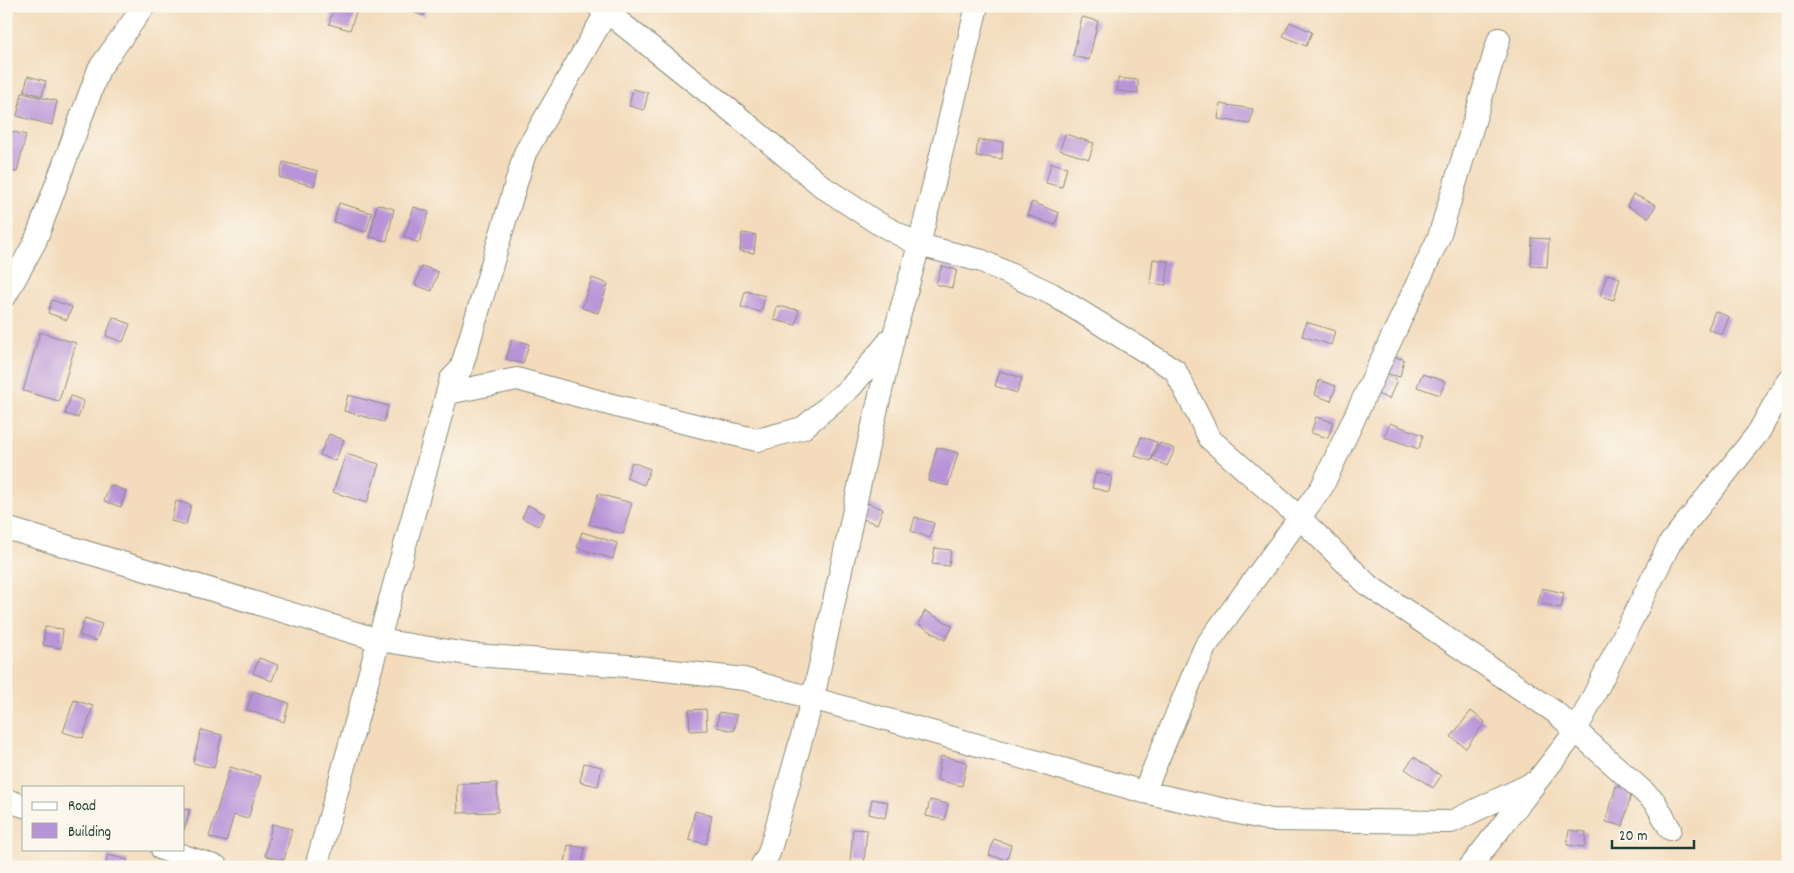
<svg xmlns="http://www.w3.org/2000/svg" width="1794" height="873" font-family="Dekko,sans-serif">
	<rect width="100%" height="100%" fill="#fbf7ec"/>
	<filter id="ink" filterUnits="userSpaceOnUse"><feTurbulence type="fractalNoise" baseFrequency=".02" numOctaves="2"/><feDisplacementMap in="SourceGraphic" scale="10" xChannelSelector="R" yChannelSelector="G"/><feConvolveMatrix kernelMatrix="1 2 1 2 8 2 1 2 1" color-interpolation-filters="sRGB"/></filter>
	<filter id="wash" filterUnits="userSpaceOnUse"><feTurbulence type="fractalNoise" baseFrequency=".0096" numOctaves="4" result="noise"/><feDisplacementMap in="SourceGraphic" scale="20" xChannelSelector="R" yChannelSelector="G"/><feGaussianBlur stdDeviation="1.12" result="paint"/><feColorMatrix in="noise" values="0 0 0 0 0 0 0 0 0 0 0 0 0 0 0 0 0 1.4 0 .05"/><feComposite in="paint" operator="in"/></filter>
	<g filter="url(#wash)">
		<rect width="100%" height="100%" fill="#f3dbbb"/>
		<g id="blocks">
			<path fill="#b893d8" d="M334 6H358L350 30 329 24Z
				M394 6H427L424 16Z
				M1082 17 1098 21 1089 60 1073 56Z
				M1290 22 1312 32 1306 46 1283 36Z
				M28 76 46 81 42 96 24 91Z
				M1118 78 1138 80V93L1117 91Z
				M633 89 648 93 644 110 629 106Z
				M22 93 57 101 52 125 17 116Z
				M1220 104 1253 109 1250 124 1218 119Z
				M6 130 26 135 17 172 6 169Z
				M1065 134 1094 143 1089 159 1060 150Z
				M978 140 1003 142 1002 159 976 156Z
				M283 162 318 171 314 186 279 177Z
				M1051 163 1067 167 1062 187 1046 183Z
				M1633 194 1656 205 1649 218 1627 206Z
				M1032 202 1059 213 1055 225 1027 215Z
				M339 203 372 213 366 232 334 222Z
				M377 204 394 209 387 241 370 237Z
				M414 207 429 212 419 243 404 237Z
				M742 233 756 235 754 253 740 251Z
				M1532 238 1549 239 1547 267 1531 266Z
				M1153 259 1169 261 1166 285 1150 283Z
				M422 266 438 272 432 291 415 285Z
				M942 266 957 270 952 288 936 284Z
				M1607 274 1620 278 1614 300 1600 296Z
				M592 278 608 284 598 313 582 308Z
				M745 291 765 296 761 312 741 307Z
				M52 300 72 307 67 320 48 313Z
				M777 306 799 310 796 325 774 320Z
				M1715 311 1729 317 1722 335 1708 329Z
				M113 317 130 324 123 342 106 336Z
				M1306 322 1335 331 1331 345 1302 336Z
				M40 332 76 343 59 401 23 391Z
				M512 339 529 344 523 364 506 359Z
				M1388 356 1404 359 1400 377 1384 373Z
				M1000 371 1022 378 1017 393 995 386Z
				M1422 374 1445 381 1440 395 1417 387Z
				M1384 375 1397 380 1389 399 1377 394Z
				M1319 380 1336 386 1331 401 1315 395Z
				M348 395 388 406 384 422 344 411Z
				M71 396 84 401 78 418 65 414Z
				M1316 417 1333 422 1328 438 1311 433Z
				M1390 423 1423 435 1419 449 1384 437Z
				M329 434 344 440 335 461 320 455Z
				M1141 437 1157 442 1151 461 1135 456Z
				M1160 443 1175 449 1167 466 1152 459Z
				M937 447 958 453 948 486 928 481Z
				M346 454 379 464 367 503 333 492Z
				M632 462 650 469 644 485 626 478Z
				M1096 472 1112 477 1109 492 1092 488Z
				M110 485 126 491 121 507 104 501Z
				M598 494 632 503 623 534 589 524Z
				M176 501 191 505 186 525 171 521Z
				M862 501 883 509 877 524 857 517Z
				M528 505 545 514 538 526 522 518Z
				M915 517 934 523 930 538 911 531Z
				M582 532 617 543 613 559 577 548Z
				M935 548 951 550 949 566 932 564Z
				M1542 588 1564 593 1561 608 1538 603Z
				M925 611 953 626 945 640 918 624Z
				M85 618 102 624 96 641 79 635Z
				M45 627 63 629 61 648 43 645Z
				M259 658 278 665 272 681 253 673Z
				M253 691 289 703 284 722 247 710Z
				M74 700 93 706 83 738 63 732Z
				M706 709 707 730 690 731 689 710Z
				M1471 711 1485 722 1466 748 1451 737Z
				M719 712 737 715 734 731 717 727Z
				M201 730 222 735 214 768 193 763Z
				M941 756 967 762 962 786 937 780Z
				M1414 757 1441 776 1433 788 1405 769Z
				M584 763 602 767 598 786 580 782Z
				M230 767 261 776 248 819 234 815 226 842 209 837Z
				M497 783 498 812 458 813 457 784Z
				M1616 786 1632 790 1623 826 1606 822Z
				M872 799 888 802 885 818 869 814Z
				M930 800 948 804 945 820 926 816Z
				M184 809 190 810 184 830Z
				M695 811 712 816 706 844 689 840Z
				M272 824 292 829 284 860 265 856Z
				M853 829 867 830 864 863 850 862Z
				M1569 830 1586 832 1585 847 1567 845Z
				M994 839 1011 845 1007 860 989 855Z
				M568 845 585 848 582 867 565 863Z
				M108 855 128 860 126 867H105Z"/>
		</g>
	</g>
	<g filter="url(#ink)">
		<use href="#blocks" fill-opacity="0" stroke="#898c78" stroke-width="1"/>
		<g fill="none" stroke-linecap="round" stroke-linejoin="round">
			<g stroke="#898c78" stroke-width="24">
				<path id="minor" d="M598 6 607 12 735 114 823 187 876 222 919 245 982 261 1052 294 1175 370 1210 439 1299 517 1368 585 1555 712 1655 802 1670 829
					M6 295 35 242 99 69 144 6
					M448 393 517 379 616 406 757 440 803 428 851 387 894 335 919 245 977 6
					M6 528 379 640 474 655 628 666 744 679 1144 792 1271 820 1451 822 1537 781 1576 731 1670 543 1758 433 1788 380
					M1144 792 1205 647 1322 487 1439 237 1499 39
					M6 800 24 806
					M162 849 217 867
					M316 867 451 379 461 369 525 153 610 6
					M761 867 769 853 813 698 866 455 893 340
					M1470 867 1534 785"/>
			</g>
			<use href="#minor" stroke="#fff" stroke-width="22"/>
		</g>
	</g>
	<rect width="1794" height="873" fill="none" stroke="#fbf7ec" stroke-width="25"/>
	<rect x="22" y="786" width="162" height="65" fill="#fbf7ec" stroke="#a3ada2"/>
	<rect x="32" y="802" width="25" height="8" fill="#ffffff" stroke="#a3ada2"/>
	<text x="68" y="810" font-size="15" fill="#1f3d34">Road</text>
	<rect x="32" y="823" width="25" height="15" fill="#b893d8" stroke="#a3ada2"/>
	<text x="68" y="836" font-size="15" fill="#1f3d34">Building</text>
	<path d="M1612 840v8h82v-8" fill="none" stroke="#1f3d34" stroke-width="2.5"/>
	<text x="1619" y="840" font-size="15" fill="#1f3d34" stroke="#fbf7ec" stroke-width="4" paint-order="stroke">20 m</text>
</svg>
